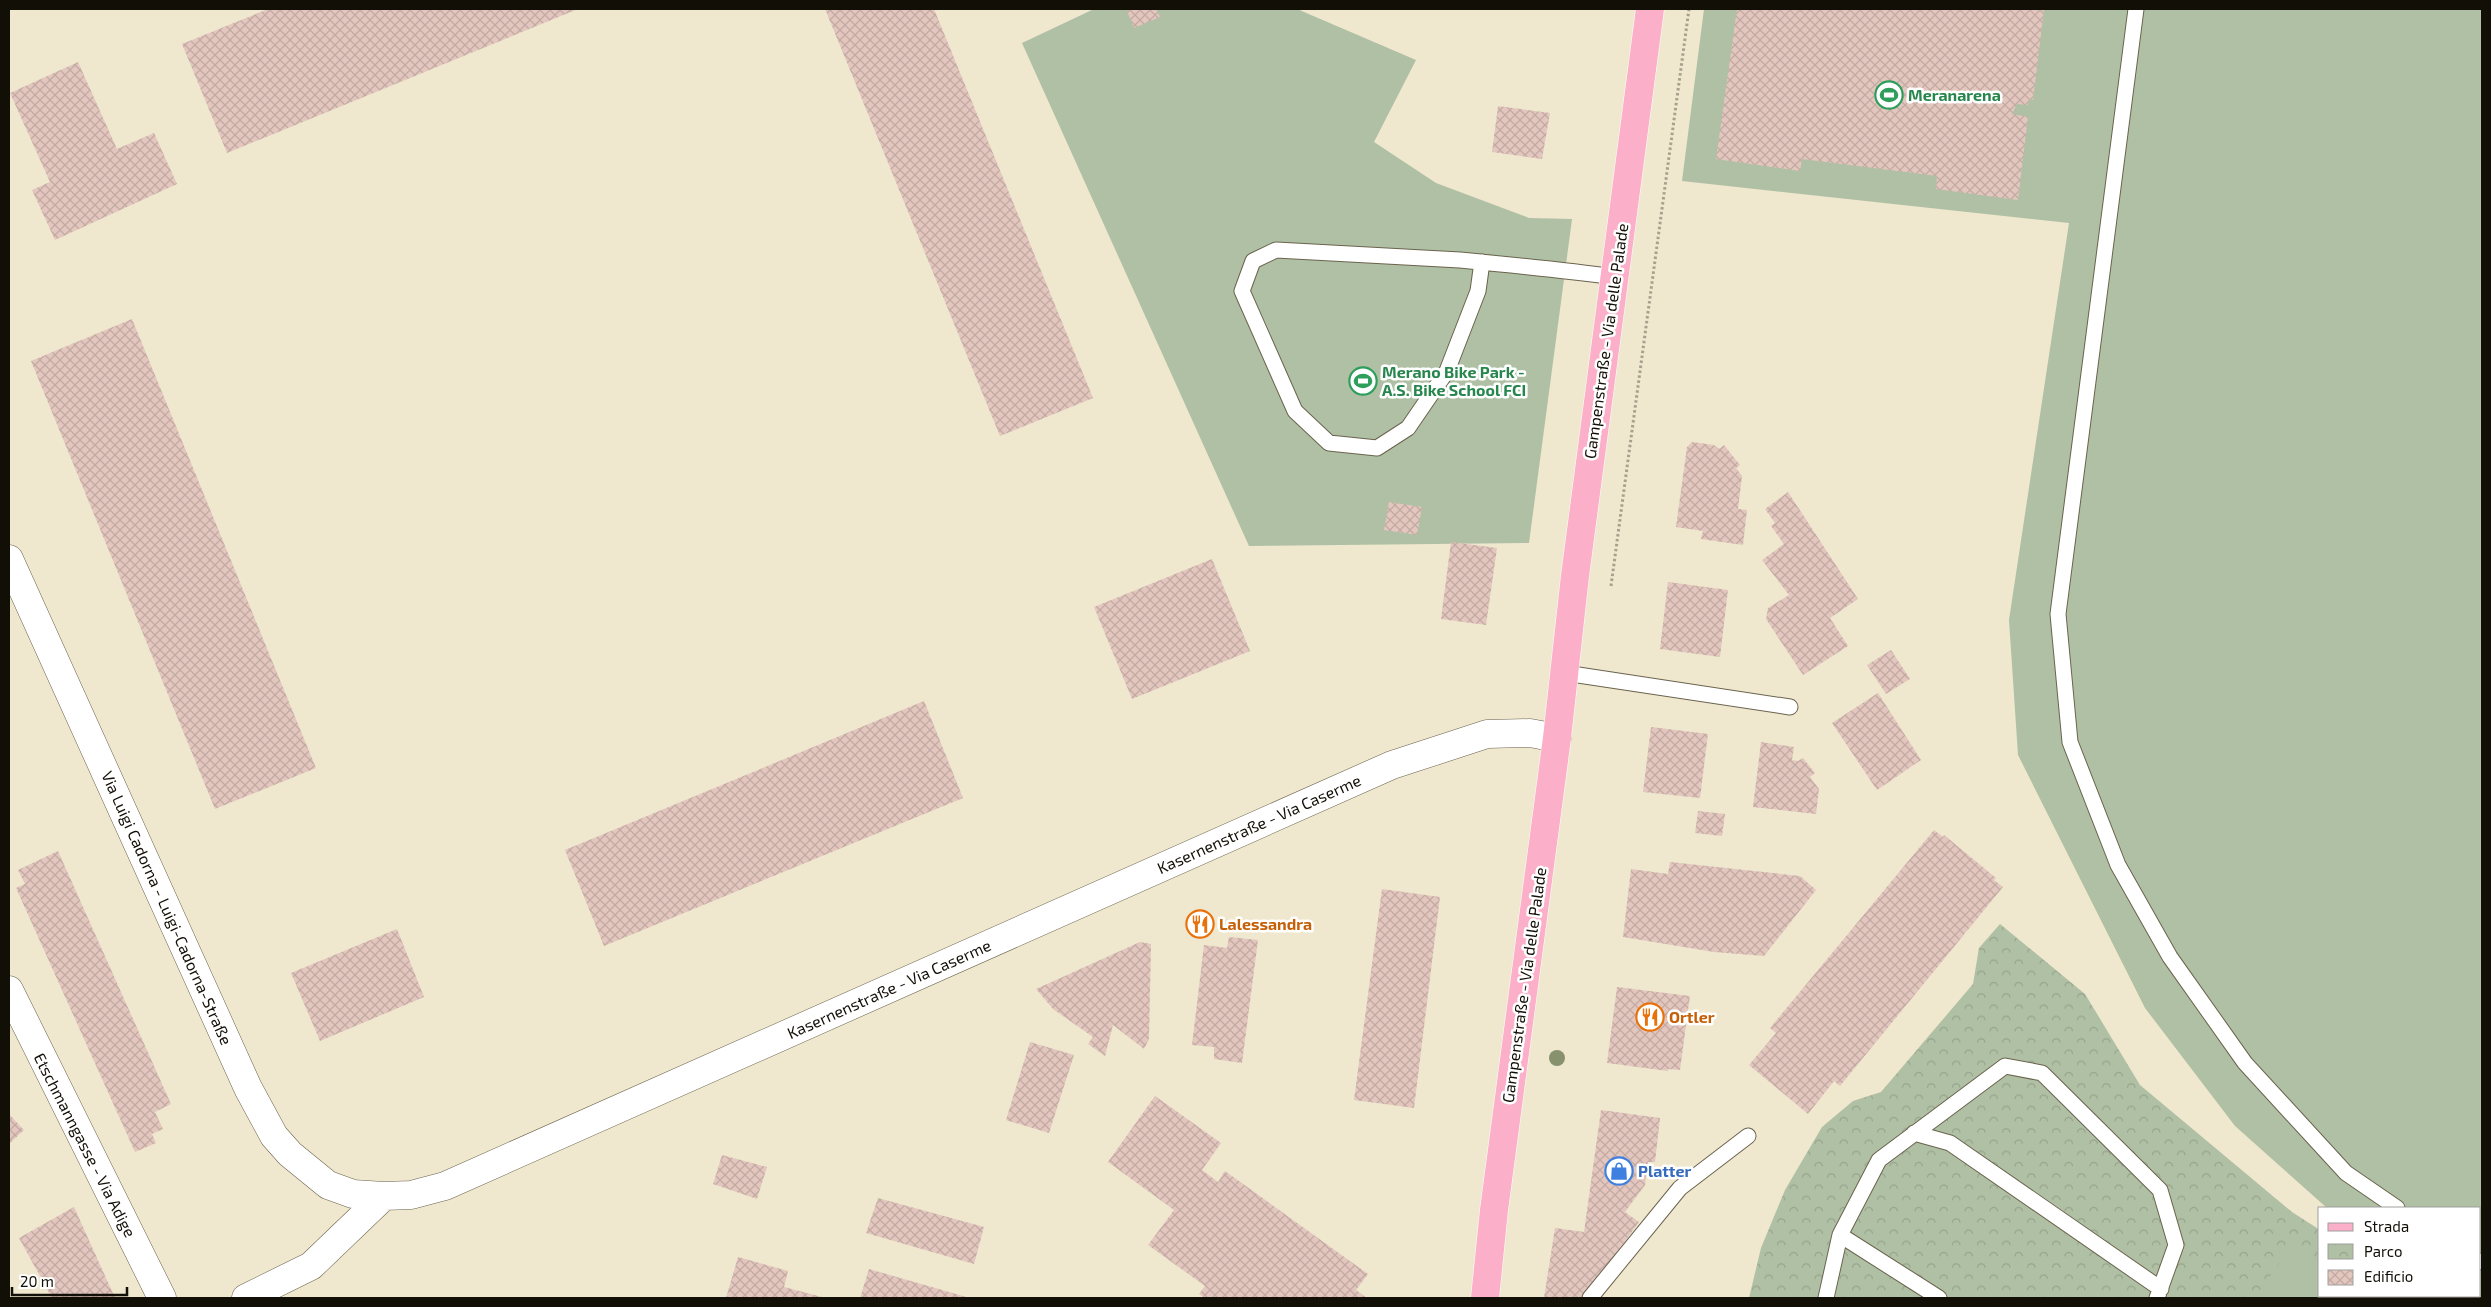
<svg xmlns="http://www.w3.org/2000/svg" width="2491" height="1307" font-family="'Exo 2',sans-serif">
	<defs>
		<pattern id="park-crowns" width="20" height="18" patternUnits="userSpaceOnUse" patternTransform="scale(1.25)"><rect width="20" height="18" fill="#afc0a4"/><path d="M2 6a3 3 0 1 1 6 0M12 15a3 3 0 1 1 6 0" fill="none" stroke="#96a48c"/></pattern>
		<pattern id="building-cross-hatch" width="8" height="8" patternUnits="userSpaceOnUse" patternTransform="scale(1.25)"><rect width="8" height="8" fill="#e3c7bf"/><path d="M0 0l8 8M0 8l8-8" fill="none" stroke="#c2aaa3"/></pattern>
	</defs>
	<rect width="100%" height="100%" fill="#efe7ce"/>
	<path fill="url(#park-crowns)" d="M2000 924 2085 994 2140 1085 2292 1212 2320 1230V1296H2419L2423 1298H1749L1761 1248 1785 1190 1822 1127 1853 1101 1881 1092 1973 984 1979 948Z"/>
	<path fill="#afc0a4" d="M1094 9H1297L1416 60 1374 142 1436 183 1529 218 1572 219 1529 543 1249 546 1022 43Z
		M1704 9H2482V1298H2449L2444 1296H2480V1208H2327L2235 1126 2145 1008 2018 755 2009 620 2069 223 1682 181Z
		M2291 1247 2320 1268V1296H2358L2361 1298H2254Z"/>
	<path fill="url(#building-cross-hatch)" d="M268 9H578L227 153 182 44Z
		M825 9H934L1093 398 1000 436Z
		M1132 9H1156L1160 17 1134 28 1127 11Z
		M1737 9H2044L2033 100 2029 99 2028 105 2017 104 2012 114 2028 117 2018 200 1936 189 1937 176 1802 159 1800 171 1716 159Z
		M78 62 117 149 154 133 177 184 55 240 32 190 50 182 10 93Z
		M1498 106 1550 113 1542 159 1492 152Z
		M132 319 316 768 215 809 31 361Z
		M1692 442 1714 445 1719 449 1724 445 1740 465 1736 468 1742 476 1738 509 1747 510 1743 545 1701 539 1703 531 1676 527 1687 447Z
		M1788 492 1858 599 1830 618 1848 646 1803 675 1766 619 1768 608 1789 595 1762 560 1784 544 1771 526 1775 523 1765 509Z
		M1389 502 1422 507 1417 535 1384 530Z
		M1451 542 1497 548 1486 625 1441 619Z
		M1212 559 1250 651 1132 699 1094 607Z
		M1668 582 1728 590 1720 657 1660 649Z
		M1891 650 1910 679 1886 694 1867 665Z
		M1878 693 1921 760 1877 790 1832 723Z
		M924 701 963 798 604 946 565 850Z
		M1651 727 1708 734 1700 798 1643 792Z
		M1761 742 1794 747 1792 760 1798 761 1803 758 1815 773 1810 777 1819 789 1816 814 1753 807Z
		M1698 811 1725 814 1722 836 1695 833Z
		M1934 830 1943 837 1944 835 1996 878 1994 880 2003 887 1840 1086 1834 1081 1808 1114 1749 1065 1776 1033 1770 1028Z
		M58 851 171 1104 155 1112 163 1129 152 1134 156 1143 135 1152 16 888 25 884 18 870Z
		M1670 862 1800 876 1816 890 1764 956 1714 952 1623 937 1631 869 1668 874Z
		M1382 889 1440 897 1414 1108 1354 1100Z
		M397 929 424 997 320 1041 291 973Z
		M1229 937 1258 940 1242 1063 1214 1059V1047L1192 1045 1204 945 1227 948Z
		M1140 942 1151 944 1149 1039 1144 1049 1113 1025 1105 1056 1088 1044 1093 1037 1053 1009 1036 989Z
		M1617 987 1690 996 1680 1070 1668 1069V1071L1607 1063Z
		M1030 1042 1074 1055 1049 1133 1006 1120Z
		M1155 1096 1221 1143 1202 1170 1218 1182 1225 1171 1368 1274 1356 1290 1367 1298H1205L1199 1294 1205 1286 1148 1245 1174 1210 1108 1162Z
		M1601 1110 1660 1118 1655 1162H1648L1645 1185 1625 1212 1639 1222 1584 1298H1544L1555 1228 1584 1232Z
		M9 1114 24 1130 9 1144Z
		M722 1155 767 1167 757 1199 713 1184Z
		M878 1198 984 1227 974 1264 866 1233Z
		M74 1207 115 1298H52L19 1238Z
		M738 1257 788 1271 784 1287 826 1298H726Z
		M869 1269 970 1298H860Z"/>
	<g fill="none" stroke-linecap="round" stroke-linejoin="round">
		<g stroke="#6a634d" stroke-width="17">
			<path id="lane" d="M2136 9 2058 614 2070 742 2118 865 2170 957 2245 1063 2346 1173 2397 1208
				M1482 262 1478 291 1447 371 1408 428 1377 448 1329 443 1295 411 1242 291 1253 261 1276 250 1460 260C1512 265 1563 270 1615 277
				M1565 673 1790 707
				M1914 1133 1950 1143 2161 1289
				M1840 1235 1939 1298
				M2480 1261 2482 1262
				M1590 1298 1680 1188 1748 1136
				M1826 1298 1840 1235 1879 1160 2005 1066 2042 1073 2160 1190 2176 1245 2157 1298"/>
		</g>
		<g stroke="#6a634d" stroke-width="29">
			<path id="street" d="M9 559 248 1088 274 1136 290 1154 328 1185 353 1194 384 1196 411 1195 445 1186 1392 765 1487 734 1530 733 1557 738
				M9 990 162 1298
				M246 1298 311 1266 384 1196"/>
		</g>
		<g stroke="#fff" stroke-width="29">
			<path id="primary" d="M1485 1298 1494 1210 1557 738 1575 576 1650 9"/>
		</g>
		<path stroke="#a7a08d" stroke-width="3" stroke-dasharray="2.5 2.5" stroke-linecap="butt" d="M1611 586 1689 9"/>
		<use href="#lane" stroke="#fff" stroke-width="15"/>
		<use href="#street" stroke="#fff" stroke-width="28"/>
		<use href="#primary" stroke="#fcafc8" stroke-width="28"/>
	</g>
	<circle fill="#88916e" cx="1557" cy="1058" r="8"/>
	<defs>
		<g id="stadium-ring" transform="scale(1.4375)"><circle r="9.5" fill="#fff" stroke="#2e9e5b" stroke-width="1.5"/><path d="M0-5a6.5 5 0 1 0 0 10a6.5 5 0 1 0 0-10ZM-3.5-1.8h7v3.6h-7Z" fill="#2e9e5b"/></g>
		<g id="restaurant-ring" transform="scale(1.4375)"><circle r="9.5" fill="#fff" stroke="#e8710a" stroke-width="1.5"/><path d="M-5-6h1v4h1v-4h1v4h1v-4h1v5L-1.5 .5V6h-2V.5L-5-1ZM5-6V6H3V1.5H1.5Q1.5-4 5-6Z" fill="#e8710a"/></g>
		<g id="shop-ring" transform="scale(1.4375)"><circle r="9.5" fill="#fff" stroke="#3f7fe0" stroke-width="1.5"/><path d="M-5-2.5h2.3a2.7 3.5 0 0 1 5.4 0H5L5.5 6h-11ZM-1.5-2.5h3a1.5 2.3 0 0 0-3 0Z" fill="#3f7fe0"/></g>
	</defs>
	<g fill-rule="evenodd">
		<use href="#stadium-ring" x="1889" y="95"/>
		<use href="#stadium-ring" x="1363" y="381"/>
		<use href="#restaurant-ring" x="1200" y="924"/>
		<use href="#restaurant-ring" x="1650" y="1017"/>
		<use href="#shop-ring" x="1619" y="1171"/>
	</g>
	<g text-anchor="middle" stroke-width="5" stroke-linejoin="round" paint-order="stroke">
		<g font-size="16" font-weight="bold" fill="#27864d" stroke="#fff" text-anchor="start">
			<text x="1908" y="101">Meranarena</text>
			<text x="1382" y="378">Merano Bike Park -<tspan x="1382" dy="18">A.S. Bike School FCI</tspan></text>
		</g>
		<g font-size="16" fill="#120f07" stroke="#fff">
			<text transform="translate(1606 341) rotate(-82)" y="6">Gampenstraße - Via delle Palade</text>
			<text transform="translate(1259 824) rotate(-24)" y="6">Kasernenstraße - Via Caserme</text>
			<text transform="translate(167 908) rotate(66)" y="6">Via Luigi Cadorna - Luigi-Cadorna-Straße</text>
			<text transform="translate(1524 985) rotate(-82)" y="6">Gampenstraße - Via delle Palade</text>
			<text transform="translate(889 989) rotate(-24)" y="6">Kasernenstraße - Via Caserme</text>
			<text transform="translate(85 1145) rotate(63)" y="6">Etschmanngasse - Via Adige</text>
		</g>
		<g font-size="16" font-weight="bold" fill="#c56008" stroke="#fff" text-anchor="start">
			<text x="1219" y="930">Lalessandra</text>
			<text x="1669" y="1023">Ortler</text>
		</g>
		<g font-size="16" font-weight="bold" fill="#366cbe" stroke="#fff" text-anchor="start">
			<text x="1638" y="1177">Platter</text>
		</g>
	</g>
	<rect width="2491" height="1307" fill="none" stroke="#120f07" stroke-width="20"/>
	<rect x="2318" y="1207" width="162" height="90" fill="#ffffff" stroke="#a09f9c"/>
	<rect x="2328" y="1223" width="25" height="8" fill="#fcafc8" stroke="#a09f9c"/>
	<text x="2364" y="1232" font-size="15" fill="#120f07">Strada</text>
	<rect x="2328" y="1244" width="25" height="15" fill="url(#park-crowns)" stroke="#a09f9c"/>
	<text x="2364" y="1257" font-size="15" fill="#120f07">Parco</text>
	<rect x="2328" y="1270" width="25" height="15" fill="url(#building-cross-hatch)" stroke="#a09f9c"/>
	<text x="2364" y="1282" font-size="15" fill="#120f07">Edificio</text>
	<path d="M12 1287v8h115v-8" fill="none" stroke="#120f07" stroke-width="2.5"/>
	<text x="20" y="1287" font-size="15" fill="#120f07" stroke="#ffffff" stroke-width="4" paint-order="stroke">20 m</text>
</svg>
